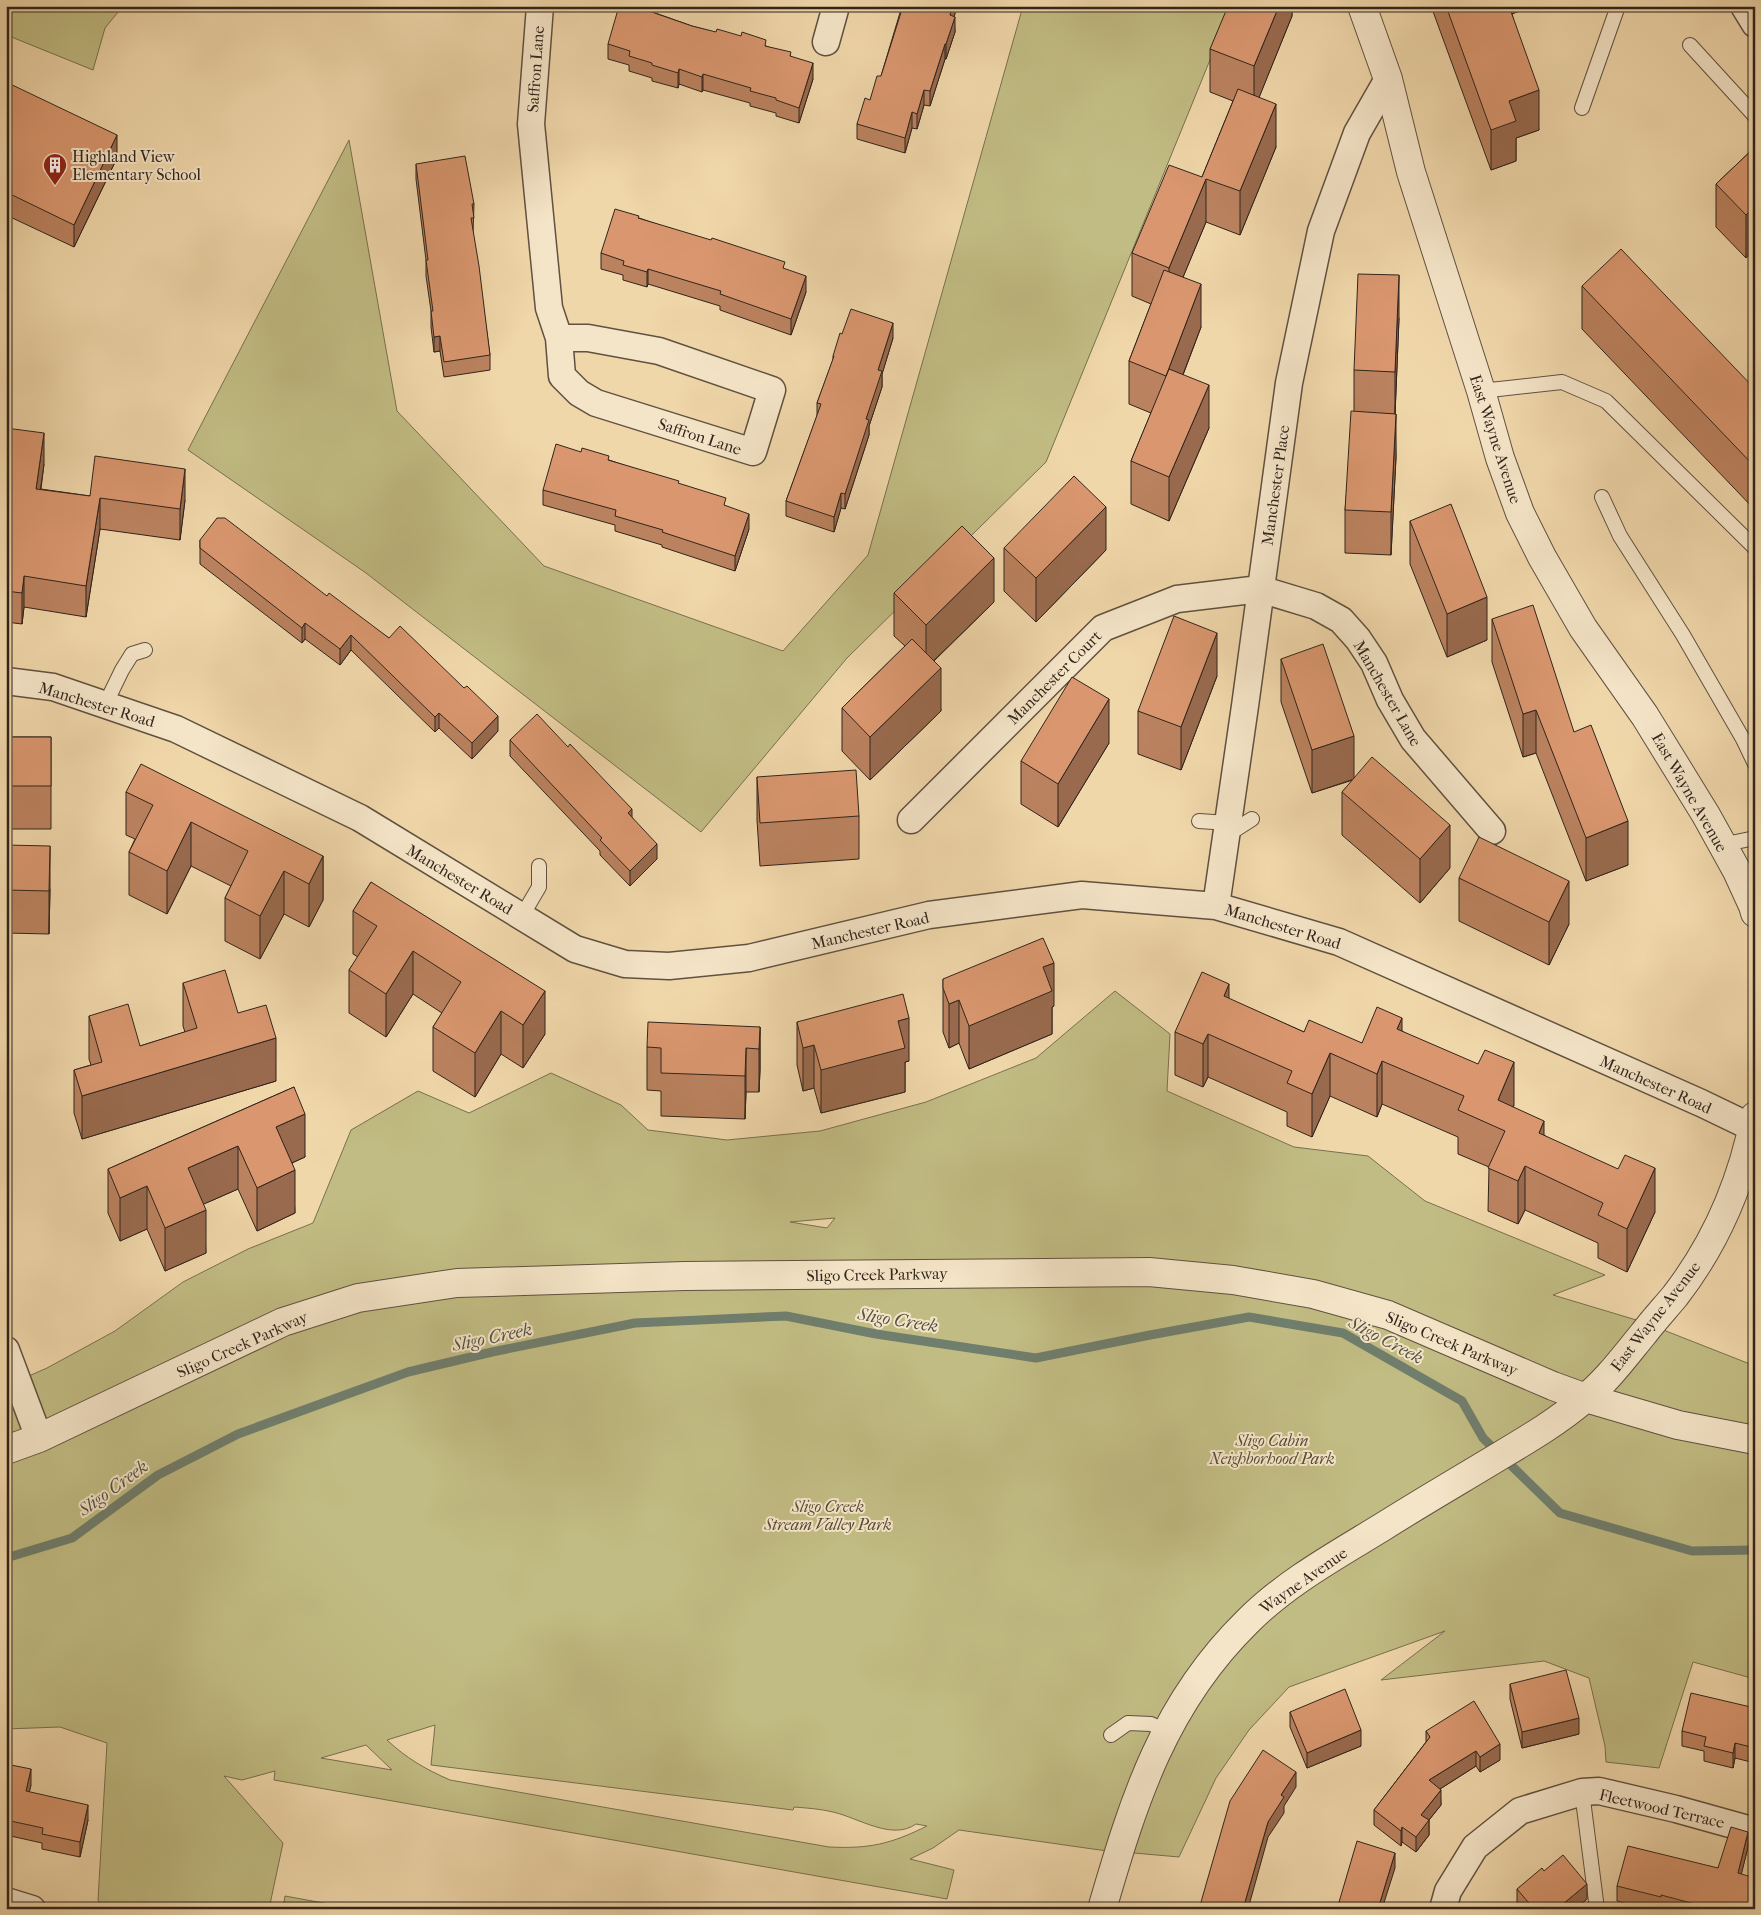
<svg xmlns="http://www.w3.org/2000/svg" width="1761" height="1915" font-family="'IM FELL French Canon',serif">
	<rect width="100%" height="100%" fill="#f0d7aa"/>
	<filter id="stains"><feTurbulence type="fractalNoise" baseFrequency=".004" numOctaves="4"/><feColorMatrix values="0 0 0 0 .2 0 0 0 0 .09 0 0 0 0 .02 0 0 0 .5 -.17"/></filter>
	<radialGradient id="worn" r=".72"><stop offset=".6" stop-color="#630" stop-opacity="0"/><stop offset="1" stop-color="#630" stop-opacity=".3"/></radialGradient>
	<path fill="#c1bc83" stroke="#787050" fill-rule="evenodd" d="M6 6H123L105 28 93 70 9 36 6 32Z
		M1023 6H1232L1046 462 847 658 701 832 366 573 188 450 349 140 397 411 544 566 783 651 868 555Z
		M1115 991 1170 1034 1167 1091 1294 1147 1368 1156 1425 1201 1605 1275 1553 1295 1643 1322 1755 1366V1679L1693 1662 1659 1768 1606 1762 1605 1746 1589 1678 1544 1661 1381 1680 1445 1631 1289 1687 1249 1730 1216 1778 1179 1857 1100 1850 959 1830 933 1848 910 1859 954 1870 947 1899 274 1780 275 1771 242 1780 224 1776 283 1843 269 1909H103L98 1900 107 1743 60 1727 6 1729V1386L47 1368 115 1331 183 1282 248 1249 313 1223 351 1130 418 1091 469 1113 551 1073 621 1105 648 1130 727 1140 820 1131 926 1102 1036 1058ZM835 1218 827 1228 790 1222ZM435 1725 431 1765 793 1810 794 1807C807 1808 821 1809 833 1812 859 1818 892 1841 916 1824L927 1826C891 1844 869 1849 829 1847L450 1780C425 1769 406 1758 387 1740ZM366 1745 392 1770 321 1758Z
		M285 1896 356 1909H283Z"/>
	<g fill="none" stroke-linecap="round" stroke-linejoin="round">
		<path stroke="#707e6d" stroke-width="9" d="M6 1558 72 1538 158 1475 238 1434 408 1372 492 1352 635 1323 786 1316 876 1334 1036 1358 1150 1335 1249 1317 1343 1333 1462 1401 1483 1438 1560 1513 1692 1551 1755 1550"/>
		<g stroke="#605140" stroke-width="16">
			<path id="service" d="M1690 45 1755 116
				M1582 108 1618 6
				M1481 391 1562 382 1606 401 1755 548
				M1602 497 1620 536 1683 635 1743 739 1755 764
				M105 705 122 670 132 654 145 650
				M1199 821 1228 823
				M1227 835 1252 819
				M1721 845 1755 838
				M522 916 539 887V866
				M1111 1735 1128 1723 1151 1724 1166 1731
				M1582 1792 1597 1909"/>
		</g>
		<g stroke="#605140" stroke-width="29">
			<path id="minor" d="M540 6 531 124 549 308 559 338 562 376 579 393 596 403 753 452 772 390 659 351 588 338H559
				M1744 6 1755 24
				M826 42 836 6
				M6 681 53 687 176 729 360 818 575 949 625 964 669 966 749 958 929 915 1082 895 1216 906 1339 942 1701 1103 1755 1129
				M911 820 1103 628 1177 599 1260 589 1316 606 1341 620 1358 639 1374 663 1390 700 1413 739 1492 831
				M1216 906 1245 706 1289 383 1321 231 1357 133 1388 79
				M6 1350 39 1438
				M6 1901 32 1909
				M1443 1909 1448 1891 1475 1847 1520 1811 1582 1792 1599 1791 1676 1809 1755 1831"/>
		</g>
		<g stroke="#605140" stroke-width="30">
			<path id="tertiary" d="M1362 6 1388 79 1411 172 1481 391 1500 458 1520 513 1542 557 1583 628 1645 716 1706 815 1737 871 1753 906 1755 913
				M6 1450 39 1438 283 1322 358 1298 457 1283 685 1276 1149 1272 1233 1280 1313 1294 1388 1315 1553 1386 1586 1398 1678 1425 1755 1440
				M1102 1909C1134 1799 1164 1703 1248 1621 1287 1582 1337 1555 1384 1526 1422 1502 1460 1480 1498 1457 1528 1439 1557 1422 1583 1400 1607 1381 1625 1356 1644 1333 1654 1320 1665 1308 1675 1296 1716 1243 1742 1182 1755 1116"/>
		</g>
		<use href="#service" stroke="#f5e5c8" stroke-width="14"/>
		<use href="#minor" stroke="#f5e5c8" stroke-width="26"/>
		<use href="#tertiary" stroke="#f5e5c8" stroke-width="28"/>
	</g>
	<path fill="#bb825f" stroke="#30241c" d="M902 6H957L954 17 955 32 946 59H945L930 106 924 105 917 129 912 128 905 153 857 139V124L870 100 881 76Z
		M1292 6V16L1259 97 1276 147 1240 235 1206 222 1183 277 1201 327 1183 375 1209 428 1169 521 1131 504V461L1151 413 1129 404V361L1151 304 1132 296V253L1202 177 1233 101 1210 92V49Z
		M1431 6H1532L1512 14 1539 130 1516 138V161L1491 170Z
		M644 9 692 26 766 46 791 56 813 79 799 123 776 116V113L750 106V103L703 90 702 92 679 84 678 88 652 81V78L629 71V65L608 59V44Z
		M6 82 117 158 74 247 6 215Z
		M1755 147 1746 258 1716 227V184Z
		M416 164 474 204 473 233 490 355V370L444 377 440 351 434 352 431 327V311L426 276V260L416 179Z
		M639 218 785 269 806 292 791 335 720 310V306L648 284 647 287 623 280V275L601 269V253Z
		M1582 286 1755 389V510L1582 329Z
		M1399 318 1395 414 1396 457 1391 555 1345 553V510L1354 411V370Z
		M893 338 882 374V387L869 426V435L845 509 841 508 834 532 786 516V501L817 416V403L833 360V356Z
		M6 428 44 464 41 489 90 496 185 500 180 540 100 529 86 617 24 607 22 624 6 622Z
		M609 460 679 484 726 506 749 529 735 571 662 547V545L615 531V525L543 505V490Z
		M1410 521 1487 640 1447 657 1410 564Z
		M200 540 327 596 389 638 498 731 472 759 439 728 435 732 351 650 340 665 305 639 302 643 200 564Z
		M1004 548 1106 550 1036 622 1004 591Z
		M894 593 994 602 934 661 941 711 870 780 842 751V708L905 646 894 636Z
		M1492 619 1574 732 1628 865 1586 881 1536 753 1523 757 1492 662Z
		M1281 659 1354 778 1450 868 1420 903 1342 835V792L1353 780 1312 793 1281 702Z
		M1217 676 1181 770 1138 754V711Z
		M6 737H51V829H6Z
		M510 740 632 817 657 859 630 886 600 855V851L510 756Z
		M1109 743 1058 827 1021 804V761Z
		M757 777 859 816V859L760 866 757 820Z
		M126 792 323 856V900L309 927 284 914 260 959 225 941V898L231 886 191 866 167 914 129 895V852L135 839 126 835Z
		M6 845 50 889 49 934 6 933Z
		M1459 878 1569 924 1549 965 1459 921Z
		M371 882 545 1034 523 1068 501 1054 475 1097 433 1071V1027L442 1013 413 994 386 1037 349 1013V970L358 957 353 954V911Z
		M943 979 1054 1006 1052 1007V1034L969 1069 959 1043 949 1048 943 1032Z
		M183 983 238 1013 276 1081 82 1139 74 1113V1070L91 1065 89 1059V1016L140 1046 185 1032 183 1026Z
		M1229 999 1304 1032 1362 1043 1402 1031 1514 1105 1513 1107 1544 1135 1655 1212 1627 1272 1598 1258V1243L1525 1210 1518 1224 1488 1211 1489 1167 1458 1154V1137L1382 1104 1377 1117 1330 1096 1312 1137 1287 1126V1112L1208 1077 1203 1087 1175 1075V1032Z
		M797 1022 909 1061 905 1062V1092L821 1113 814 1088 803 1091 797 1065Z
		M760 1027V1070L759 1092H746L745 1119 661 1116V1091L647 1090V1047Z
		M294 1087 305 1157 292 1163 295 1213 257 1231 238 1189 213 1200 203 1204 206 1253 165 1271 147 1229 120 1241 108 1213V1169Z
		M1510 1684 1579 1734 1522 1748 1510 1699Z
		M1755 1708V1763L1735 1758 1733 1768 1704 1761V1751L1682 1746V1731Z
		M1290 1712 1361 1746 1307 1768 1290 1727Z
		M1426 1731 1500 1760 1480 1772 1476 1766 1440 1789 1441 1805 1429 1820V1835L1416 1852 1402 1842 1401 1846 1374 1825V1810L1426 1742Z
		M6 1764 31 1785 29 1792 88 1820 80 1857 42 1849V1843L6 1835Z
		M1748 1847 1741 1874 1755 1909H1646L1617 1901V1886L1718 1868Z
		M1544 1871 1587 1899 1575 1909H1521L1517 1904V1889Z"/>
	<path fill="#996a4e" stroke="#30241c" d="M952 6H957L950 31V15Z
		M1279 6H1292V16L1254 110V66Z
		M1499 6H1532L1499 19Z
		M955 17V32L946 59V44Z
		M945 44V59L930 106V91Z
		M813 63V79L799 123V108Z
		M679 69V84L678 88V73Z
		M703 74V90L702 92V77Z
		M924 90V105L917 129V114Z
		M1539 90V130L1516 138V161L1491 170V130L1509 101Z
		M1276 104V147L1240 235V191Z
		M912 112V128L905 153V138Z
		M117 135V158L74 247V225Z
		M1206 179V222L1169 311V268Z
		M1755 206V250L1746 258V215Z
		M648 269V284L647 287V272Z
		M1399 275V318L1395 415V372Z
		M806 276V292L791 335V319Z
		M1201 284V327L1166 419V376Z
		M893 323V338L882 374V387L869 426V435L845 509V494L866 419 878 370Z
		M440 336V351L434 352V337Z
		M1209 385V428L1169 521V477Z
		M1396 414V457L1391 555V512Z
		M44 433V464L36 520V489Z
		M185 469V500L180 540V509Z
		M841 493V508L834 532V517Z
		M100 498V529L86 617V586Z
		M1106 507V550L1036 622V578Z
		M749 514V529L735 571V556Z
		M994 558V602L926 668V625Z
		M24 576V607L22 624V593Z
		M1487 597V640L1447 657V614Z
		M305 623V639L302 643V628Z
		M1217 633V676L1181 770V727Z
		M351 635V650L340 665V649Z
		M941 668V711L870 780V737Z
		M1109 699V743L1058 827V784Z
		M1536 710V753L1523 757V714Z
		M439 713V728L435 732V717Z
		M498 716V731L472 759V743Z
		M1354 736V779L1312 793V750Z
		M632 809V824L628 813Z
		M1628 821V865L1586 881V838Z
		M191 822V866L167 914V871Z
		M1450 825V868L1420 903V859Z
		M657 844V859L630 886V871Z
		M50 846V889L49 934V891Z
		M323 856V900L309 927V884Z
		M284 871V914L260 959V916Z
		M1569 881V924L1549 965V922Z
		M413 951V994L386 1037V994Z
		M1054 963V1006L1052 1007V1034L969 1069V1026L1043 967Z
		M1229 984V1027L1224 996Z
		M545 991V1034L523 1068V1025Z
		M959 1000V1043L949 1048V1004Z
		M501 1011V1054L475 1097V1053Z
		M909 1018V1061L905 1062V1092L821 1113V1070L898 1021Z
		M1402 1018V1061L1397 1029Z
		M760 1027V1070L759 1092V1049Z
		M1208 1034V1077L1203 1087V1044Z
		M276 1038V1081L82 1139V1096Z
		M814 1045V1088L803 1091V1048Z
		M746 1048V1092L745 1119V1076Z
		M1330 1053V1096L1312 1137V1094Z
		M1382 1061V1104L1377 1117V1074Z
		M1514 1062V1105L1503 1130 1498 1100Z
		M305 1114V1157L276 1170V1127Z
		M1544 1121V1164L1539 1133Z
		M238 1146V1189L188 1211V1168Z
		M1525 1166V1210L1518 1224V1181Z
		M1655 1168V1212L1627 1272V1229Z
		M295 1170V1213L257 1231V1188Z
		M147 1186V1229L120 1241V1198Z
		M206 1210V1253L165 1271V1228Z
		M1579 1718V1734L1522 1748V1732Z
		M1361 1730V1746L1307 1768V1753Z
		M1735 1743V1758L1733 1768V1753Z
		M1500 1744V1760L1480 1772V1757Z
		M1476 1751V1766L1429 1796V1780Z
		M31 1769V1785L26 1806V1791Z
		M1296 1772V1787L1284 1806V1813L1268 1837 1248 1909H1243L1268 1822 1281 1795Z
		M1441 1790V1805L1429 1820V1835L1416 1852V1837L1421 1815Z
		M88 1805V1820L80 1857V1842Z
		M1402 1827V1842L1401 1846V1831Z
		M1748 1832V1847L1738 1888V1873Z
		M1395 1853V1868L1382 1909H1378Z
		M1587 1884V1899L1575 1909H1557Z"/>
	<path fill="#da976f" stroke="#30241c" d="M619 6H643V9L692 26 716 32 717 29 741 36 742 32 766 40 765 46 791 52 790 56 813 63 799 108 776 100V98L750 91 751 88 703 74 702 77 679 69 678 73 652 65V63L629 56 630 51 608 44Z
		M903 6H952L950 15 955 17 946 44H945L930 91 924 90 917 114 912 112 905 138 857 124 865 98 870 100 877 76H881Z
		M1228 6H1279L1254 66 1210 49Z
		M1446 6H1509L1539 90 1509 101 1516 121 1491 130Z
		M6 82 117 135 74 225 6 192Z
		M1238 89 1276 104 1240 191 1206 179 1169 268 1132 253 1169 165 1202 177Z
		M1755 147V206L1746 215 1716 184Z
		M465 156 474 204H472L474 218H471L479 266 490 355 444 362 440 336 434 337 431 311H433L426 260H428L416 164Z
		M615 209 639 216 638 218 711 240 712 238 785 262 783 268 806 276 791 319 720 294 721 291 648 269 647 272 623 265 624 261 601 253Z
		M1621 249 1755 389V467L1582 286Z
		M1164 270 1201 284 1166 376 1129 361Z
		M1358 274 1399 275 1395 372 1354 370Z
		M851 309 893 323 878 370 882 371 866 419 869 420 845 494 841 493 834 517 786 501 821 404 817 403 834 356H833L840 333 842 334Z
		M1169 369 1209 385 1169 477 1131 461Z
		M1351 411 1396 414 1391 512 1345 510Z
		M6 428 44 433 36 489 90 496 95 456 185 469 180 509 100 498 86 586 24 576 22 593 6 591Z
		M556 444 581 452 582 448 609 456 608 460 679 481 678 483 726 498 724 505 749 514 735 556 662 532 663 530 615 516 616 510 543 490Z
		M1074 476 1106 507 1036 578 1004 548Z
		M1451 504 1487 597 1447 614 1410 521Z
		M217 518H225L327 596 329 593 389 638 400 626 464 688 467 686 498 716 472 743 439 713 435 717 351 635 340 649 305 623 302 628 200 548V540Z
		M962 526 994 558 926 625 894 593Z
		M1533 605 1574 732 1591 725 1628 821 1586 838 1536 710 1523 714 1492 619Z
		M1174 616 1217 633 1181 727 1138 711Z
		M912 639 941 668 870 737 842 708Z
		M1323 644 1354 736 1312 750 1281 659Z
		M1072 677 1109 699 1058 784 1021 761Z
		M537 714 568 747 570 744 632 809 628 813 657 844 630 871 600 840 602 838 510 740Z
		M6 737H51V786H6Z
		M1372 757 1450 825 1420 859 1342 792Z
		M141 764 323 856 309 884 284 871 260 916 225 898 248 851 191 822 167 871 129 852 153 805 126 792Z
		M856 770 859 816 760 823 757 777Z
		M1479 837 1569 881 1549 922 1459 878Z
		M6 845 50 846 49 891 6 890Z
		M371 882 545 991 523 1025 501 1011 475 1053 433 1027 461 982 413 951 386 994 349 970 377 926 353 911Z
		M1043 938 1054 963 1043 967 1052 991 969 1026 959 1000 949 1004 943 988V979Z
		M225 970 238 1013 266 1005 276 1038 82 1096 74 1070 102 1062 89 1016 128 1004 140 1046 197 1028 183 983Z
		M1202 972 1229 984 1224 996 1304 1032 1309 1020 1362 1043 1377 1007 1402 1018 1397 1029 1478 1064 1485 1050 1514 1062 1498 1100 1544 1121 1539 1133 1618 1169 1625 1155 1655 1168 1627 1229 1598 1215 1603 1203 1525 1166 1518 1181 1488 1168 1505 1131 1458 1110 1464 1096 1382 1061 1377 1074 1330 1053 1312 1094 1287 1083 1292 1071 1208 1034 1203 1044 1175 1032Z
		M903 994 909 1018 898 1021 905 1048 821 1070 814 1045 803 1048 797 1022Z
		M648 1022 760 1027 759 1049 746 1048 745 1076 661 1073V1048L647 1047Z
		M294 1087 305 1114 276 1127 295 1170 257 1188 238 1146 188 1168 206 1210 165 1228 147 1186 120 1198 108 1169Z
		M1566 1670 1579 1718 1522 1732 1510 1684Z
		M1345 1689 1361 1730 1307 1753 1290 1712Z
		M1691 1693 1755 1708V1748L1735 1743 1733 1753 1704 1746 1706 1737 1682 1731Z
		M1474 1701 1500 1744 1480 1757 1476 1751 1429 1780 1441 1790 1421 1815 1429 1820 1416 1837 1402 1827 1401 1831 1374 1810 1430 1737 1426 1731Z
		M1263 1750 1296 1772 1281 1795 1284 1797 1268 1822 1243 1909H1199L1230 1801Z
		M6 1764 31 1769 26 1791 88 1805 80 1842 42 1834 43 1828 6 1820Z
		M1731 1827 1748 1832 1738 1873 1755 1878V1909H1714L1661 1895V1897L1617 1886 1628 1846 1718 1868Z
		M1357 1841 1395 1853 1378 1909H1337Z
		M1563 1855 1587 1884 1557 1909H1534L1517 1889 1542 1868 1544 1871Z
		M823 1905 846 1909H822Z
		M877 1905 881 1909H873Z"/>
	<defs>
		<g id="building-pin" transform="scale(1.25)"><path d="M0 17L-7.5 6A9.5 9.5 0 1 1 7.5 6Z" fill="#8f2418" stroke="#f5e5c8"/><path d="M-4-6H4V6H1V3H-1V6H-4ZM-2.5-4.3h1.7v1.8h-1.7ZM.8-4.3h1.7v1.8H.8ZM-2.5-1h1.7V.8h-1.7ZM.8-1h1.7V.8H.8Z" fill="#fff"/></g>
	</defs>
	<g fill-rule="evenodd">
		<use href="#building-pin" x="55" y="165"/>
	</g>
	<g text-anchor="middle" stroke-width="4" stroke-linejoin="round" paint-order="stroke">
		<g font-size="16" fill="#30241c" stroke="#f5e5c8">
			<text transform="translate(535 69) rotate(-86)" y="6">Saffron Lane</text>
			<text transform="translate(700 436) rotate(18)" y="6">Saffron Lane</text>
			<text transform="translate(1496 439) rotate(72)" y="6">East Wayne Avenue</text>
			<text transform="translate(1275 485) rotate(-82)" y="6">Manchester Place</text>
			<text transform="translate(1054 677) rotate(-45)" y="6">Manchester Court</text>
			<text transform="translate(1388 693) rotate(60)" y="6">Manchester Lane</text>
			<text transform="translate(97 704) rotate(17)" y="6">Manchester Road</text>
			<text transform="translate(1690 792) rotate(60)" y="6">East Wayne Avenue</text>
			<text transform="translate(460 879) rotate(31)" y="6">Manchester Road</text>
			<text transform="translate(1283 926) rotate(17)" y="6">Manchester Road</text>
			<text transform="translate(870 930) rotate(-13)" y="6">Manchester Road</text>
			<text transform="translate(1656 1084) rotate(24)" y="6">Manchester Road</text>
			<text transform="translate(877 1274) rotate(-1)" y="6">Sligo Creek Parkway</text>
			<text transform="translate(1655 1316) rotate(-52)" y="6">East Wayne Avenue</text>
			<text transform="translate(1452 1343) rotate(23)" y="6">Sligo Creek Parkway</text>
			<text transform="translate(242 1344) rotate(-24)" y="6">Sligo Creek Parkway</text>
			<text transform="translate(1303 1580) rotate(-35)" y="6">Wayne Avenue</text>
			<text transform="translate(1662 1808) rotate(13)" y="6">Fleetwood Terrace</text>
		</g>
		<g font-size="16" fill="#30241c" stroke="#f5e5c8" text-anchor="start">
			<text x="72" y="162">Highland View<tspan x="72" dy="18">Elementary School</tspan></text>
		</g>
		<g font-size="16" font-style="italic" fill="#544a36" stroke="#f5e5c8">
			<text x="1272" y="1446">Sligo Cabin<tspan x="1272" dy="18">Neighborhood Park</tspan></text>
			<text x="828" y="1512">Sligo Creek<tspan x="828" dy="18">Stream Valley Park</tspan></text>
		</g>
		<g font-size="18" font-style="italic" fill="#505144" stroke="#f5e5c8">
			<text transform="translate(898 1320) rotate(9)" y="6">Sligo Creek</text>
			<text transform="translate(492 1337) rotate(-12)" y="6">Sligo Creek</text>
			<text transform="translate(1386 1340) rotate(28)" y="6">Sligo Creek</text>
			<text transform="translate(113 1488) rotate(-36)" y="6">Sligo Creek</text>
		</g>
	</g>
	<rect width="1761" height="1915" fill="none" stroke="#f0d7aa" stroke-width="25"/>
	<rect x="8" y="8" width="1746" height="1900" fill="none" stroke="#30241c" stroke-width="2.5"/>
	<rect x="12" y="12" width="1736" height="1890" fill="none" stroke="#30241c"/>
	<rect width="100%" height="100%" filter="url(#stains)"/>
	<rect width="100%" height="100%" fill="url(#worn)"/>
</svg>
